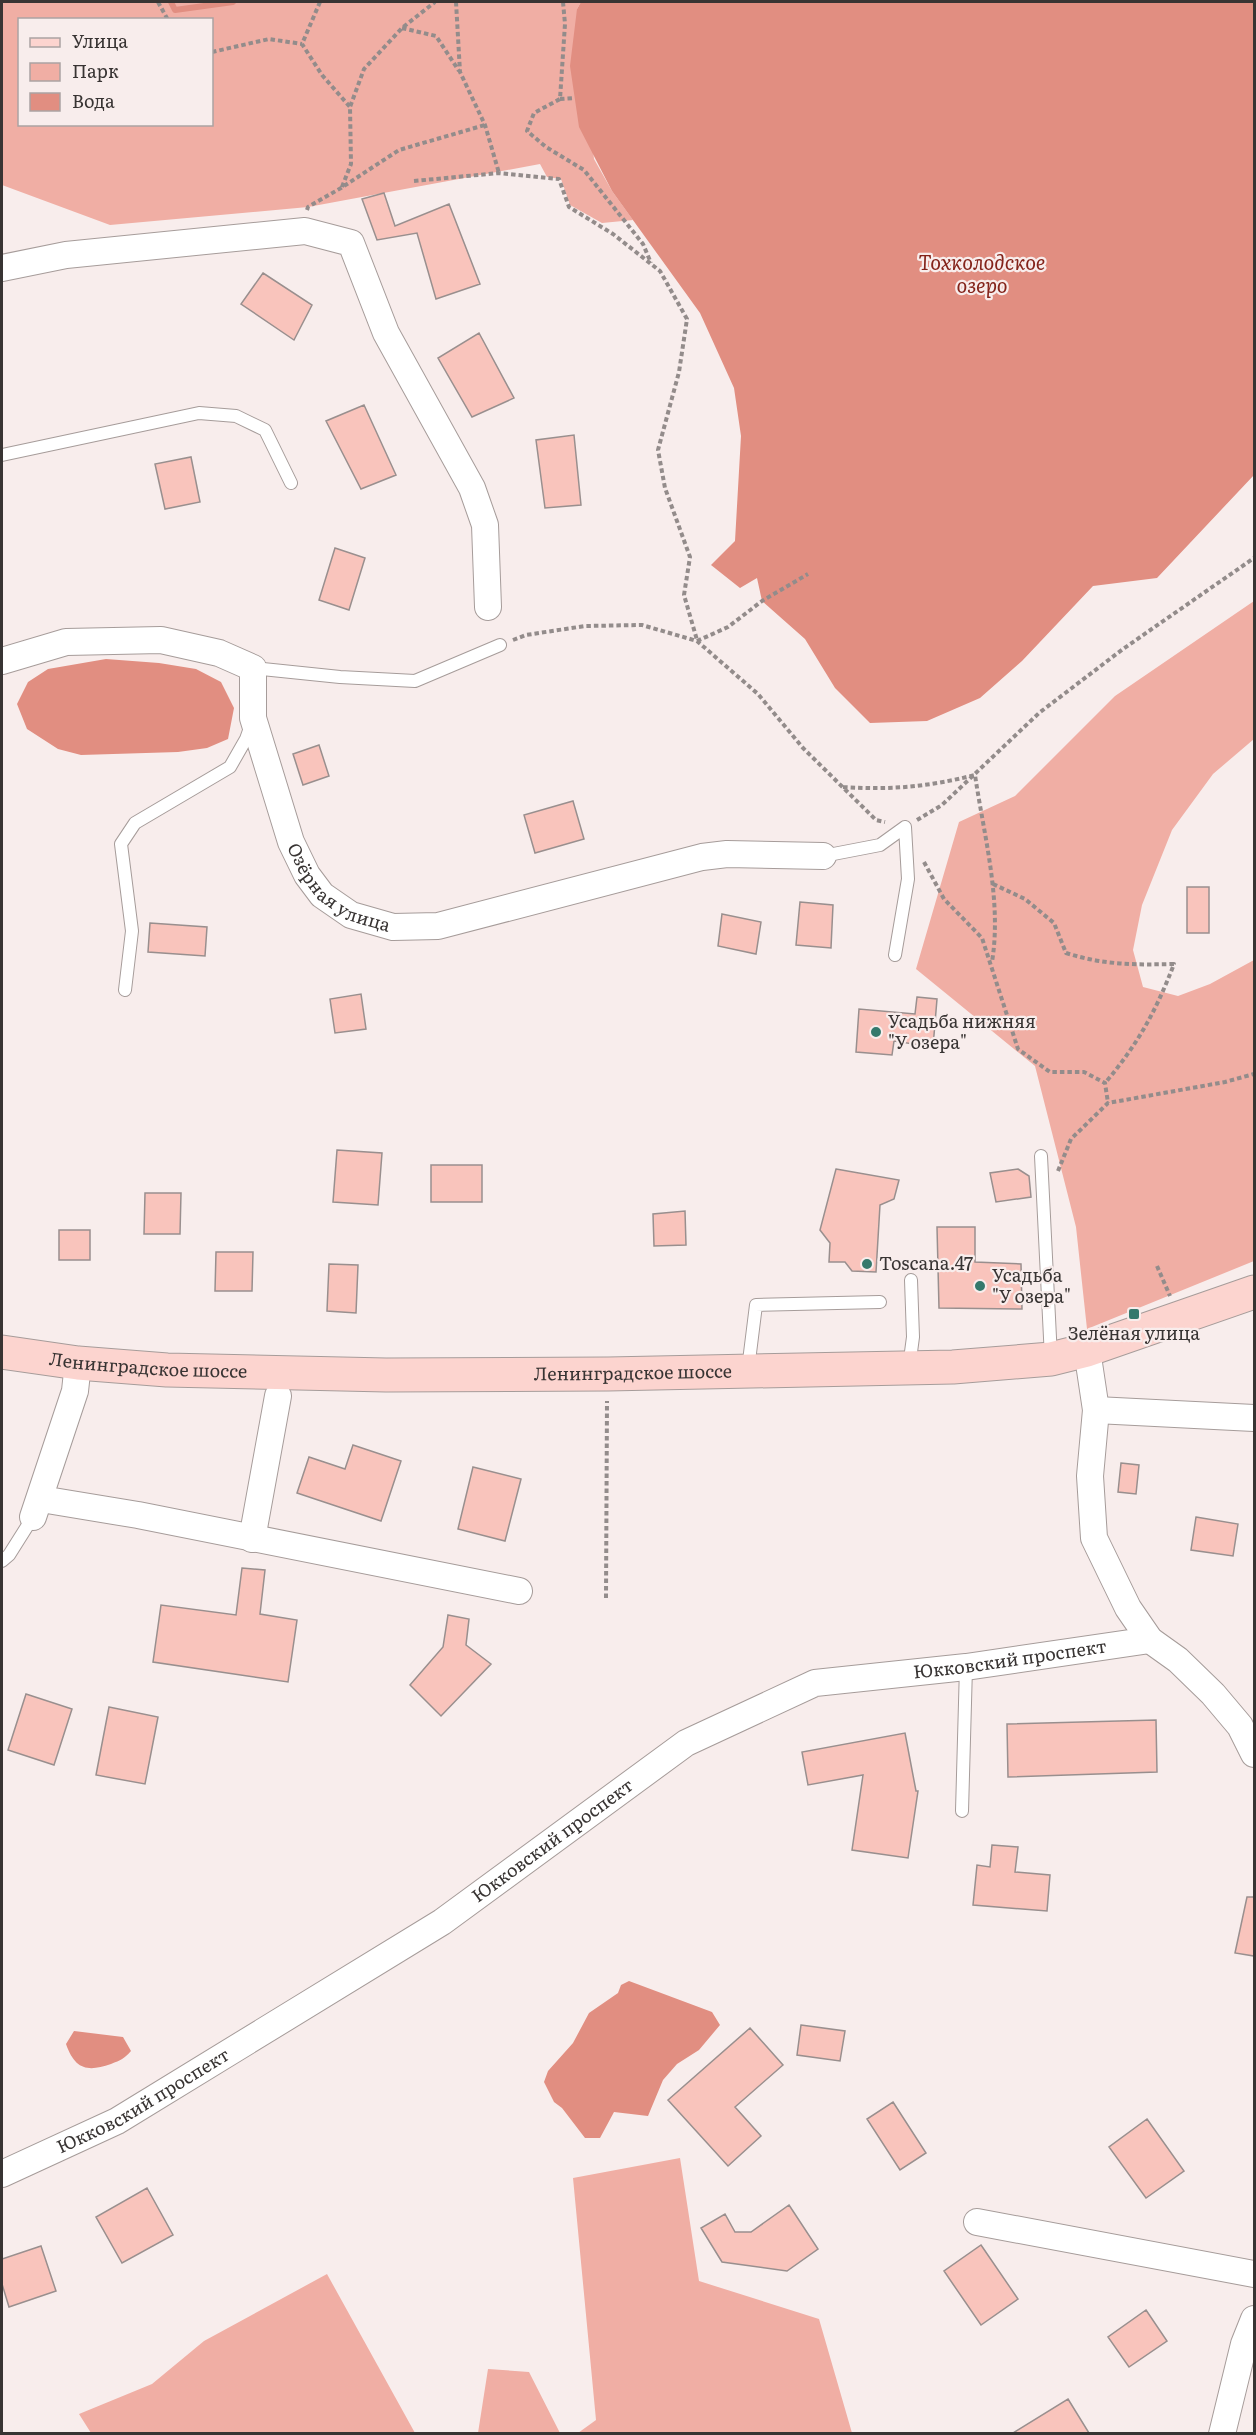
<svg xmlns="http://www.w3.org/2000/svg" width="1256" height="2435" font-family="Literata,serif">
	<rect width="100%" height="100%" fill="#f8edec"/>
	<path fill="#f0aea4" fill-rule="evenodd" d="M2 2H581L577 9 594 159 612 191 633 220 602 223 570 205 561 179 547 177 540 164 308 207 110 225 2 185ZM20 20H212V124H20Z
		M1254 601V739L1213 774 1172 830 1142 905 1133 950 1143 987 1178 996 1210 984 1254 960V1261L1087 1329 1076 1227 1035 1066 916 969 959 822 1015 796 1115 696Z
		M680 2158 699 2281 819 2319 852 2433H578L596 2420 573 2178Z
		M327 2274 415 2433H91L79 2414 152 2384 204 2341Z
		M488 2369 529 2372 560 2433H478Z"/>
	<path fill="#e18e81" d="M581 2H1254V475L1157 578 1093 586 1022 661 980 698 927 721 870 723 835 688 805 639 762 601 757 578 740 588 711 565 735 541 741 436 734 388 700 313 612 191 579 127 570 66 577 9Z
		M106 659 159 663 196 669 221 682 234 708 228 739 207 748 178 752 81 755 58 749 27 729 17 704 28 682 48 669Z
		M629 1981 712 2012 720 2025 699 2050 677 2064 663 2080 648 2116 614 2112 600 2138H585L562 2108 554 2102 544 2082 548 2071 573 2043 589 2013 618 1993 621 1985Z
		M74 2031 123 2037 131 2051C124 2059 121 2060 111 2064 88 2072 75 2070 66 2044Z"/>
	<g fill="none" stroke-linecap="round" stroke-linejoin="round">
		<path stroke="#e18e81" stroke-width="6" d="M171 2 175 10 233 2"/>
	</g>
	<path fill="#f9c4bc" stroke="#998f8e" stroke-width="1.5" d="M384 193 395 226 449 204 480 284 436 299 417 233 377 240 362 199Z
		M263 273 312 305 294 340 241 304Z
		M479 333 514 398 472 417 438 358Z
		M364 405 396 475 361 489 326 421Z
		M574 435 581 505 545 508 536 440Z
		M191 457 200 502 165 509 155 464Z
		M335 548 365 558 349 610 319 600Z
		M319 745 329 776 303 785 293 754Z
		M573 801 584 839 535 853 524 815Z
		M1187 887H1209V933H1187Z
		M800 902 833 905 831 948 796 945Z
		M722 914 761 922 756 954 718 946Z
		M150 923 207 927 205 956 148 952Z
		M361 994 366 1029 335 1033 330 999Z
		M917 997 937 999 933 1047 894 1041 892 1055 856 1052 859 1009 915 1014Z
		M337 1150 382 1153 378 1205 333 1202Z
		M431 1165H482V1202H431Z
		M836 1169 899 1180 894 1199 880 1205 876 1272 852 1271 845 1262H829L830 1243 820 1230Z
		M1018 1169 1029 1176 1031 1197 996 1202 990 1173Z
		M145 1193H181L180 1234H144Z
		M685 1211 686 1245 654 1246 653 1214Z
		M937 1227H975V1262L1021 1264 1022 1309 939 1308Z
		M59 1230H90V1260H59Z
		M216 1252H253L252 1291H215Z
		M329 1264 358 1265 356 1313 327 1311Z
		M353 1445 401 1461 381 1521 297 1493 309 1457 345 1469Z
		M1121 1463 1139 1465 1136 1494 1118 1492Z
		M473 1467 521 1479 505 1541 458 1529Z
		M1196 1517 1238 1524 1233 1556 1191 1550Z
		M242 1568 265 1570 260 1614 297 1620 288 1682 153 1662 161 1605 236 1615Z
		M448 1615 469 1619 466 1645 491 1664 441 1716 410 1685 443 1647Z
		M26 1694 72 1709 54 1765 8 1750Z
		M109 1707 158 1717 145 1784 96 1775Z
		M1156 1720 1157 1772 1008 1777 1007 1724Z
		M905 1733 916 1791H918L908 1858 852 1850 863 1775 808 1785 802 1752Z
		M992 1845 1018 1847 1015 1872 1050 1875 1047 1911 973 1905 977 1865 990 1867Z
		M1247 1897H1254V1956L1235 1953Z
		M801 2025 845 2031 840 2061 797 2055Z
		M750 2028 783 2065 735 2107 761 2136 728 2166 668 2100Z
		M893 2102 926 2153 900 2170 867 2119Z
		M1147 2119 1184 2171 1146 2198 1109 2147Z
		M147 2188 173 2235 122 2263 96 2217Z
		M789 2205 818 2249 787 2271 722 2262 701 2228 725 2214 735 2232H751Z
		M981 2245 1018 2299 981 2325 944 2271Z
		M41 2246 56 2291 9 2307 2 2284V2259Z
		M1146 2310 1167 2341 1129 2367 1108 2337Z
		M1068 2399 1089 2433H1013Z"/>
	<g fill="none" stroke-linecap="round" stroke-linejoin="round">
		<g stroke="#a69c9a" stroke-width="14">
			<path id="lane" d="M2 455 199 413 236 416 265 430 291 483
				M253 668 340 677 415 681 500 645
				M823 856 880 845 905 827
				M895 955 908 879 905 827
				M125 990 132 931 121 844 135 823 230 767 246 739 251 725
				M1041 1156 1051 1358
				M909 1367 913 1337 911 1280
				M748 1369 756 1305 880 1302
				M2 1561 9 1555 33 1517
				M962 1811 966 1667"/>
		</g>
		<g stroke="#a69c9a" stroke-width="28">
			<g id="street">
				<path d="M2 268 66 255 305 231 351 243 386 333 472 488 485 525 488 607"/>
				<path id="s1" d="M2 661 66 642 161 640 219 653 253 668V718L291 842 307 875 322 895 351 915 393 927 438 926 702 857 727 854 823 856"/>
				<path d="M1087 1350 1096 1410 1090 1476 1094 1538 1128 1608 1150 1640 1178 1660 1213 1694 1240 1726 1254 1754"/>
				<path d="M1096 1410 1254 1418"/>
				<path d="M41 1499 138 1515 519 1591"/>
				<path d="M33 1517 75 1391 78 1363"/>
				<path d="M252 1539 278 1396"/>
				<path id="s2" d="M2 2174 117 2121 442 1922 686 1743 815 1683 966 1667 1150 1640"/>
				<path d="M977 2222 1254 2274"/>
				<path d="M1222 2434 1244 2344 1254 2319"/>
			</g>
		</g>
		<g stroke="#a69c9a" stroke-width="35">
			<g id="secondary">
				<path id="s3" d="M2 1352 78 1363 167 1370 386 1375 608 1374 953 1367 1051 1359 1087 1350 1254 1292"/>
			</g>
		</g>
		<path stroke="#938c8b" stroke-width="4" stroke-dasharray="4.5 3" stroke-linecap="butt" d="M158 2 168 20
			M320 2 302 44 322 75 350 107
			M456 2 460 72 485 125 499 173
			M563 2 565 24 560 99 534 113 527 131 546 147 584 170 643 244 651 263
			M402 28 436 36 459 71
			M212 52 269 39 302 44
			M560 99 574 98
			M414 181 499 173 559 179 569 207 613 234 660 271 687 319 679 372 658 450 665 488 690 557 684 595 697 640
			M342 187 351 164 350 107 364 69 402 28 435 2
			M307 210 308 207 341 188 399 150 485 125
			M513 640 526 635 585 626 642 625 697 641 758 694 803 748 876 820 885 822
			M697 641 728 627 762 601 808 574
			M843 787C892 790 927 787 975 775 984 836 1002 901 992 962
			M917 820 942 805 1039 713 1123 649 1254 558
			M924 862 944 899 982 938 1018 1049 1050 1072H1084L1105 1083 1108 1103
			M993 884 1025 899 1054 923 1066 953C1104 965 1135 965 1174 964 1156 1011 1138 1044 1105 1083
			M1058 1171 1071 1139 1108 1103 1225 1082 1254 1074
			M1157 1266 1170 1296
			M606 1598 607 1401"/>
		<use href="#lane" stroke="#fff" stroke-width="12"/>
		<use href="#street" stroke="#fff" stroke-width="26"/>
		<use href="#secondary" stroke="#fcd4cf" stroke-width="33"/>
	</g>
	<g fill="#35796c" stroke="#f8edec" stroke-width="2">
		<circle cx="876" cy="1032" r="6"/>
		<circle cx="867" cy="1264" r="6"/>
		<circle cx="980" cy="1286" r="6"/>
		<rect x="1128" y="1308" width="12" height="12" rx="3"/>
	</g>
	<g text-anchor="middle" stroke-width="4.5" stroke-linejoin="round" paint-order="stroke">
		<g font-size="18" fill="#383433" stroke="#f8edec">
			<text dy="6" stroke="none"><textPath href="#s1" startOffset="508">Озёрная улица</textPath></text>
			<text dy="6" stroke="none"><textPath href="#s3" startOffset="147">Ленинградское шоссе</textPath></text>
			<text dy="6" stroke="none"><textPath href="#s3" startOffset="632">Ленинградское шоссе</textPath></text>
			<text dy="6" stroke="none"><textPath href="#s2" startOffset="1149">Юкковский проспект</textPath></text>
			<text dy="6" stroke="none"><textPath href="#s2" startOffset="645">Юкковский проспект</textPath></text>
			<text dy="6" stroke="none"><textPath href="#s2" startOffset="159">Юкковский проспект</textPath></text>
		</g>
		<g font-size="18" fill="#383433" stroke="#f8edec" text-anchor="start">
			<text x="888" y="1028">Усадьба нижняя<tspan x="888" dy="21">"У озера"</tspan></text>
			<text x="879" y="1270">Toscana.47</text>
			<text x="992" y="1282">Усадьба<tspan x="992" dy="21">"У озера"</tspan></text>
			<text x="1134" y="1340" text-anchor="middle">Зелёная улица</text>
		</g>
		<g font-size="20" font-style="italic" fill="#84231a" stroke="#f8edec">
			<text x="982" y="270">Тохколодское<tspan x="982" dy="23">озеро</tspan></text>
		</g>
	</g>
	<rect width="1256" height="2435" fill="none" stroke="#383433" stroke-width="6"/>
	<rect x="18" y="18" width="195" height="108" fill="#f8edec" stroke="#aba3a2" stroke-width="1.5"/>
	<rect x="30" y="38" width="30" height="9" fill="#fcd4cf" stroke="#aba3a2" stroke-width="1.5"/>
	<text x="72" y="48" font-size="18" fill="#383433">Улица</text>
	<rect x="30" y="63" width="30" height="18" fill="#f0aea4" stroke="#aba3a2" stroke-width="1.5"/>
	<text x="72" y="78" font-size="18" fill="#383433">Парк</text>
	<rect x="30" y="93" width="30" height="18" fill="#e18e81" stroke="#aba3a2" stroke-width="1.5"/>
	<text x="72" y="108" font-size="18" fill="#383433">Вода</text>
</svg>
